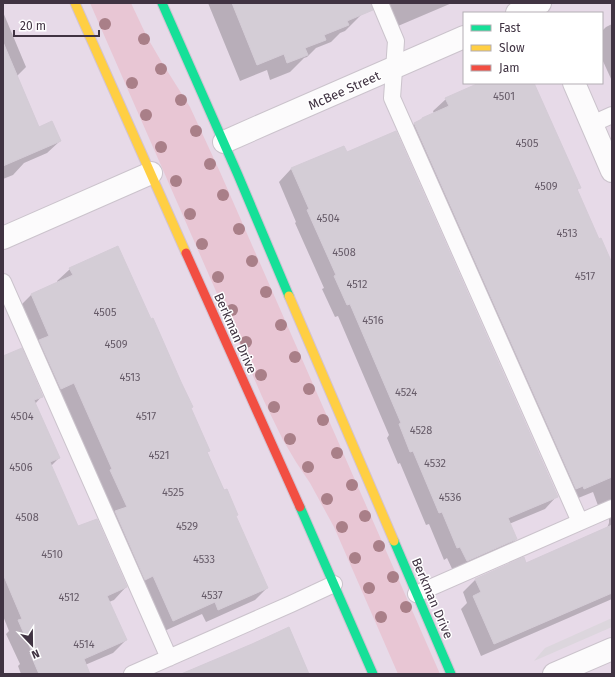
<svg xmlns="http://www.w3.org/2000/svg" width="615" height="677" font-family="'Fira Sans',sans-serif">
	<rect width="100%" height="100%" fill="#ede6ee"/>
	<path fill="#e7dae8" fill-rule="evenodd" d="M3 3H612V674H3ZM464 13H602V83H464Z"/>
	<path fill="#e8c6d4" d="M90 3H131L147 37 161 61 190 107 220 172 440 674H398L334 527 310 483 296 462 283 440 264 401Z"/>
	<path fill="#dcd6dd" d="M612 618V627L534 661 545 648Z"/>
	<path fill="#0003" d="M208 3H357L362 14 345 31 340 33 331 42 316 48 307 57 304 58 290 72 270 80 267 70 240 81Z
		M388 3H452L398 26Z
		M3 12 26 67 17 76 38 128 60 141 47 153 24 163 13 175 3 179Z
		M612 24V81L602 59V31L606 27Z
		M481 83H533L579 188 576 191 598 240 612 265V599L481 656 461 609 467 603 463 592 475 580 523 558 526 564 607 528 609 523V517L600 511 593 492 571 501 402 137 414 124 434 114 433 111 446 99Z
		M343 147 557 496 545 509 509 524 516 539 503 552 454 573 447 558 444 560 429 524 426 525 400 463 398 464 387 438 389 435 338 316 335 317 322 289 324 288 295 223 296 222 279 182 291 169Z
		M70 269 190 408 207 452 267 588 255 600 206 622 202 614 160 633 19 307 31 295 58 283 57 281Z
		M3 357 42 396 35 404 59 458 51 466 78 527 126 587 114 600 109 602 126 640 113 653 85 665 82 674H21L18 666 20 664 6 634 9 631 3 616Z"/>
	<path fill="#d4cdd6" stroke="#d4ccd6" d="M232 3H371L373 10 347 21 349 25 324 35 326 40 305 48 308 55 287 63 284 54 257 65Z
		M3 42 39 127 52 121 61 141 3 166Z
		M479 83H534L581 188 577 189 599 239 601 238 612 263V477L584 489 583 486 576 489 414 123 422 119V118L449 106 445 98Z
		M396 131 558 497 508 518 517 539 467 561 460 547 457 548 442 512 439 513 413 451 410 452 399 424 401 423 350 304 347 305 334 276 336 275 307 210 309 209 291 168 344 146 347 152Z
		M118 246 151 319 153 318 181 382 193 407 191 408 210 451 207 452 224 490 227 489 238 515 236 516 268 588 218 610 215 602 173 621 153 576 145 580 115 511 127 507 110 470 112 469 74 383 61 389 39 340 49 336 31 294 73 275 69 268Z
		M22 348 43 397 34 400 60 458 50 462 78 526 97 519 127 587 107 596 127 640 84 659 90 674H39L30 653 32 652 18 620 22 619 3 574V356Z
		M612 525V593L494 644 473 596 481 592 475 579 524 557 526 563Z
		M289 627 309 674H181L252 644Z"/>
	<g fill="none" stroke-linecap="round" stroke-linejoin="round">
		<g stroke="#cbc3cc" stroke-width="18">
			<path id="lane" d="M380 3 396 41 392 98 580 522
				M592 124 612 115
				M3 282 169 658
				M416 594 612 508
				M132 674 291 604 334 584"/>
		</g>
		<g stroke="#cbc3cc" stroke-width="24">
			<path id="street" d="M517 13 540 3
				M574 83 612 171
				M224 142 267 123 464 37
				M3 238 151 173
				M554 674 612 649"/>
		</g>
		<g stroke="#d2c3d3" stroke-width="11">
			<path id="fast" d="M162 3 238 175 289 296
				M300 507 373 674
				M394 541 451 674"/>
		</g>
		<g stroke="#d2c3d3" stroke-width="11">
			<path id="slow" d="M75 3 186 253
				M289 296 394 541"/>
		</g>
		<g stroke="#d2c3d3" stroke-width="11">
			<path id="jam" d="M186 253 300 507"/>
		</g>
		<use href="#lane" stroke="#fcfbfc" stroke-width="16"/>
		<use href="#street" stroke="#fcfbfc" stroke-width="22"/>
		<use href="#fast" stroke="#16e098" stroke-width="9"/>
		<use href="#slow" stroke="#ffcf43" stroke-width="9"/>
		<use href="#jam" stroke="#f24e42" stroke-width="9"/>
	</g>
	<g fill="#a97f88">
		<circle cx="105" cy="24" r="6"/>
		<circle cx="144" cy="39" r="6"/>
		<circle cx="161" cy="69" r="6"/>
		<circle cx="132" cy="83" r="6"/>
		<circle cx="181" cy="100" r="6"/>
		<circle cx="146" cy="115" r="6"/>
		<circle cx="196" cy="131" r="6"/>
		<circle cx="161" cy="147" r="6"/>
		<circle cx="210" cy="164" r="6"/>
		<circle cx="176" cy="181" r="6"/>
		<circle cx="223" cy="195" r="6"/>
		<circle cx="190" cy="214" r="6"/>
		<circle cx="239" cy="229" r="6"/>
		<circle cx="202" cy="244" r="6"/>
		<circle cx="252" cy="261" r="6"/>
		<circle cx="218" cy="277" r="6"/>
		<circle cx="266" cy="292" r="6"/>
		<circle cx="232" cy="310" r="6"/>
		<circle cx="281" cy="325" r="6"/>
		<circle cx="246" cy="342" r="6"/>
		<circle cx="295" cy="357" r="6"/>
		<circle cx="261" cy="375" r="6"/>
		<circle cx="309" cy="389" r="6"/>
		<circle cx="274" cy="407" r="6"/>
		<circle cx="323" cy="420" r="6"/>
		<circle cx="290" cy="439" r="6"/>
		<circle cx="337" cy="453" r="6"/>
		<circle cx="308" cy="467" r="6"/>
		<circle cx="352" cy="485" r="6"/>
		<circle cx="327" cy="499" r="6"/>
		<circle cx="365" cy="516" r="6"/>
		<circle cx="342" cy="527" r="6"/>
		<circle cx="379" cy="546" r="6"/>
		<circle cx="355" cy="558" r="6"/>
		<circle cx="393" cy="577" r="6"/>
		<circle cx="369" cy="588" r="6"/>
		<circle cx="406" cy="607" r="6"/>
		<circle cx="381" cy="617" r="6"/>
	</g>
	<g text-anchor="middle" stroke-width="3" stroke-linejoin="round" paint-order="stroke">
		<g font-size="11" fill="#665b68">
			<text x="504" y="100">4501</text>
			<text x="527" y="147">4505</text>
			<text x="546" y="190">4509</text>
			<text x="328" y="222">4504</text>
			<text x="567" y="237">4513</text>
			<text x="344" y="256">4508</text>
			<text x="585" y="280">4517</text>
			<text x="357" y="288">4512</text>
			<text x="105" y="316">4505</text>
			<text x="373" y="324">4516</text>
			<text x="116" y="348">4509</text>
			<text x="130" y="381">4513</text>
			<text x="406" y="396">4524</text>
			<text x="22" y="420">4504</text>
			<text x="146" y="420">4517</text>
			<text x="421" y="434">4528</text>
			<text x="159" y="459">4521</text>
			<text x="435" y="467">4532</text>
			<text x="21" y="471">4506</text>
			<text x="173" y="496">4525</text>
			<text x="450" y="501">4536</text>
			<text x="27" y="521">4508</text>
			<text x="187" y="530">4529</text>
			<text x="52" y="558">4510</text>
			<text x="204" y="563">4533</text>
			<text x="212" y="599">4537</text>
			<text x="69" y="601">4512</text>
			<text x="84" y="648">4514</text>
		</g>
		<g font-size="13" fill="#403342" stroke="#fff">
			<text transform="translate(344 90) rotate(-24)" y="5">McBee Street</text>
			<text transform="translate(236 333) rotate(66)" y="5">Berkman Drive</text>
			<text transform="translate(433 598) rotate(67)" y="5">Berkman Drive</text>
		</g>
	</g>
	<rect width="615" height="677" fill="none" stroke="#403342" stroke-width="8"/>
	<rect x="463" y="12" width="140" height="72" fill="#ffffff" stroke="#b3adb3"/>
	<rect x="471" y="25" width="20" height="6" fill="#16e098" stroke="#b3adb3"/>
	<text x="499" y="32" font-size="12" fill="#403342">Fast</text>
	<rect x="471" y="45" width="20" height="6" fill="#ffcf43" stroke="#b3adb3"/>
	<text x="499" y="52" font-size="12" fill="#403342">Slow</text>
	<rect x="471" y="65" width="20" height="6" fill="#f24e42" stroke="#b3adb3"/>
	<text x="499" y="72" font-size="12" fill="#403342">Jam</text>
	<g transform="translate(32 645) rotate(158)" stroke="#ffffff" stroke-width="3" paint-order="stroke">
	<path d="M0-3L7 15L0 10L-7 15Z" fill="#403342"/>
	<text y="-6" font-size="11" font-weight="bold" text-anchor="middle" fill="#403342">N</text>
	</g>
	<path d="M14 30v6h85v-6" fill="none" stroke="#403342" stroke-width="2"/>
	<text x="20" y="30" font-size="12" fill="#403342" stroke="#ffffff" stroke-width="3" paint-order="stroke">20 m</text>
</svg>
